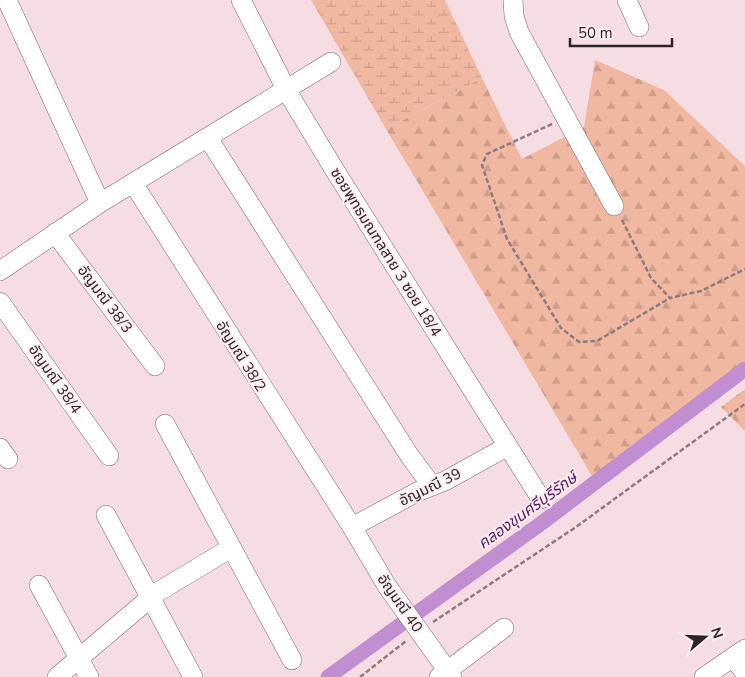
<svg xmlns="http://www.w3.org/2000/svg" width="745" height="677" font-family="'Nunito Sans','Noto Sans Thai',sans-serif">
	<defs>
		<pattern id="forest-firs" width="22" height="20" patternUnits="userSpaceOnUse" patternTransform="scale(1.25)"><rect width="22" height="20" fill="#f1b8a1"/><path d="M5 1l3.5 6h-7zM16 11l3.5 6h-7z" fill="#cf9e8a"/></pattern>
		<pattern id="wetland-marsh" width="20" height="14" patternUnits="userSpaceOnUse" patternTransform="scale(1.25)"><rect width="20" height="14" fill="#f1b8a1"/><path d="M1 5h8M5 5V1M11 12h8M15 12V8" fill="none" stroke="#cf9e8a"/></pattern>
	</defs>
	<rect width="100%" height="100%" fill="#f6dce3"/>
	<path fill="url(#forest-firs)" d="M595 60 664 90 745 166V364L592 476 386 129 482 78 522 159 584 127Z
		M745 389V431L721 407Z"/>
	<path fill="url(#wetland-marsh)" d="M311 0H445L482 78 386 129Z"/>
	<g fill="none" stroke-linecap="round" stroke-linejoin="round">
		<path stroke="#c08ed1" stroke-width="15" d="M328 677 543 522 745 369"/>
		<g stroke="#7a646a" stroke-width="20">
			<path id="minor" d="M7 0 100 203
				M241 0 287 91 334 169 541 499
				M513 0 514 16 519 32 614 206
				M627 0 639 27
				M208 138 409 455 432 486
				M133 183 352 527 387 586 452 677
				M55 233 155 366
				M0 271 100 203 331 62
				M0 302 109 456
				M165 424 292 660
				M0 448 8 459
				M106 515 193 677
				M352 527 417 492 445 481 508 446
				M39 585 89 677
				M733 657 745 673
				M57 677 156 593 231 548
				M439 677 504 628
				M704 677 745 649"/>
		</g>
		<path stroke="#8c7b7f" stroke-width="2.5" stroke-dasharray="5 2.5" stroke-linecap="butt" d="M552 124 487 154 482 165 507 239 561 328 579 342 597 341 670 298
			M622 220 651 278 670 298 701 291 745 269
			M433 622 576 527 745 404
			M360 677 406 641"/>
		<use href="#minor" stroke="#fff" stroke-width="19"/>
	</g>
	<g text-anchor="middle" stroke-width="4" stroke-linejoin="round" paint-order="stroke">
		<g font-size="15" fill="#2d2426" stroke="#fcedf1">
			<text transform="translate(386 252) rotate(58)" y="5">ซอยพุทธมณฑลสาย 3 ซอย 18/4</text>
			<text transform="translate(105 299) rotate(53)" y="5">อัญมณี 38/3</text>
			<text transform="translate(241 356) rotate(58)" y="5">อัญมณี 38/2</text>
			<text transform="translate(55 379) rotate(55)" y="5">อัญมณี 38/4</text>
			<text transform="translate(430 487) rotate(-26)" y="5">อัญมณี 39</text>
			<text transform="translate(400 603) rotate(55)" y="5">อัญมณี 40</text>
		</g>
		<g font-size="16" font-style="italic" fill="#591c6b" stroke="#fcedf1">
			<text transform="translate(527 510) rotate(-36)" y="6">คลองขุนศรีบุรีรักษ์</text>
		</g>
	</g>
	<g transform="translate(705 637) rotate(71)" stroke="#fcedf1" stroke-width="4" paint-order="stroke">
	<path d="M0-4L9 19L0 12L-9 19Z" fill="#2d2426"/>
	<text y="-8" font-size="14" font-weight="bold" text-anchor="middle" fill="#2d2426">N</text>
	</g>
	<path d="M570 38v8h102v-8" fill="none" stroke="#2d2426" stroke-width="2.5"/>
	<text x="578" y="38" font-size="15" fill="#2d2426" stroke="#fcedf1" stroke-width="4" paint-order="stroke">50 m</text>
</svg>
